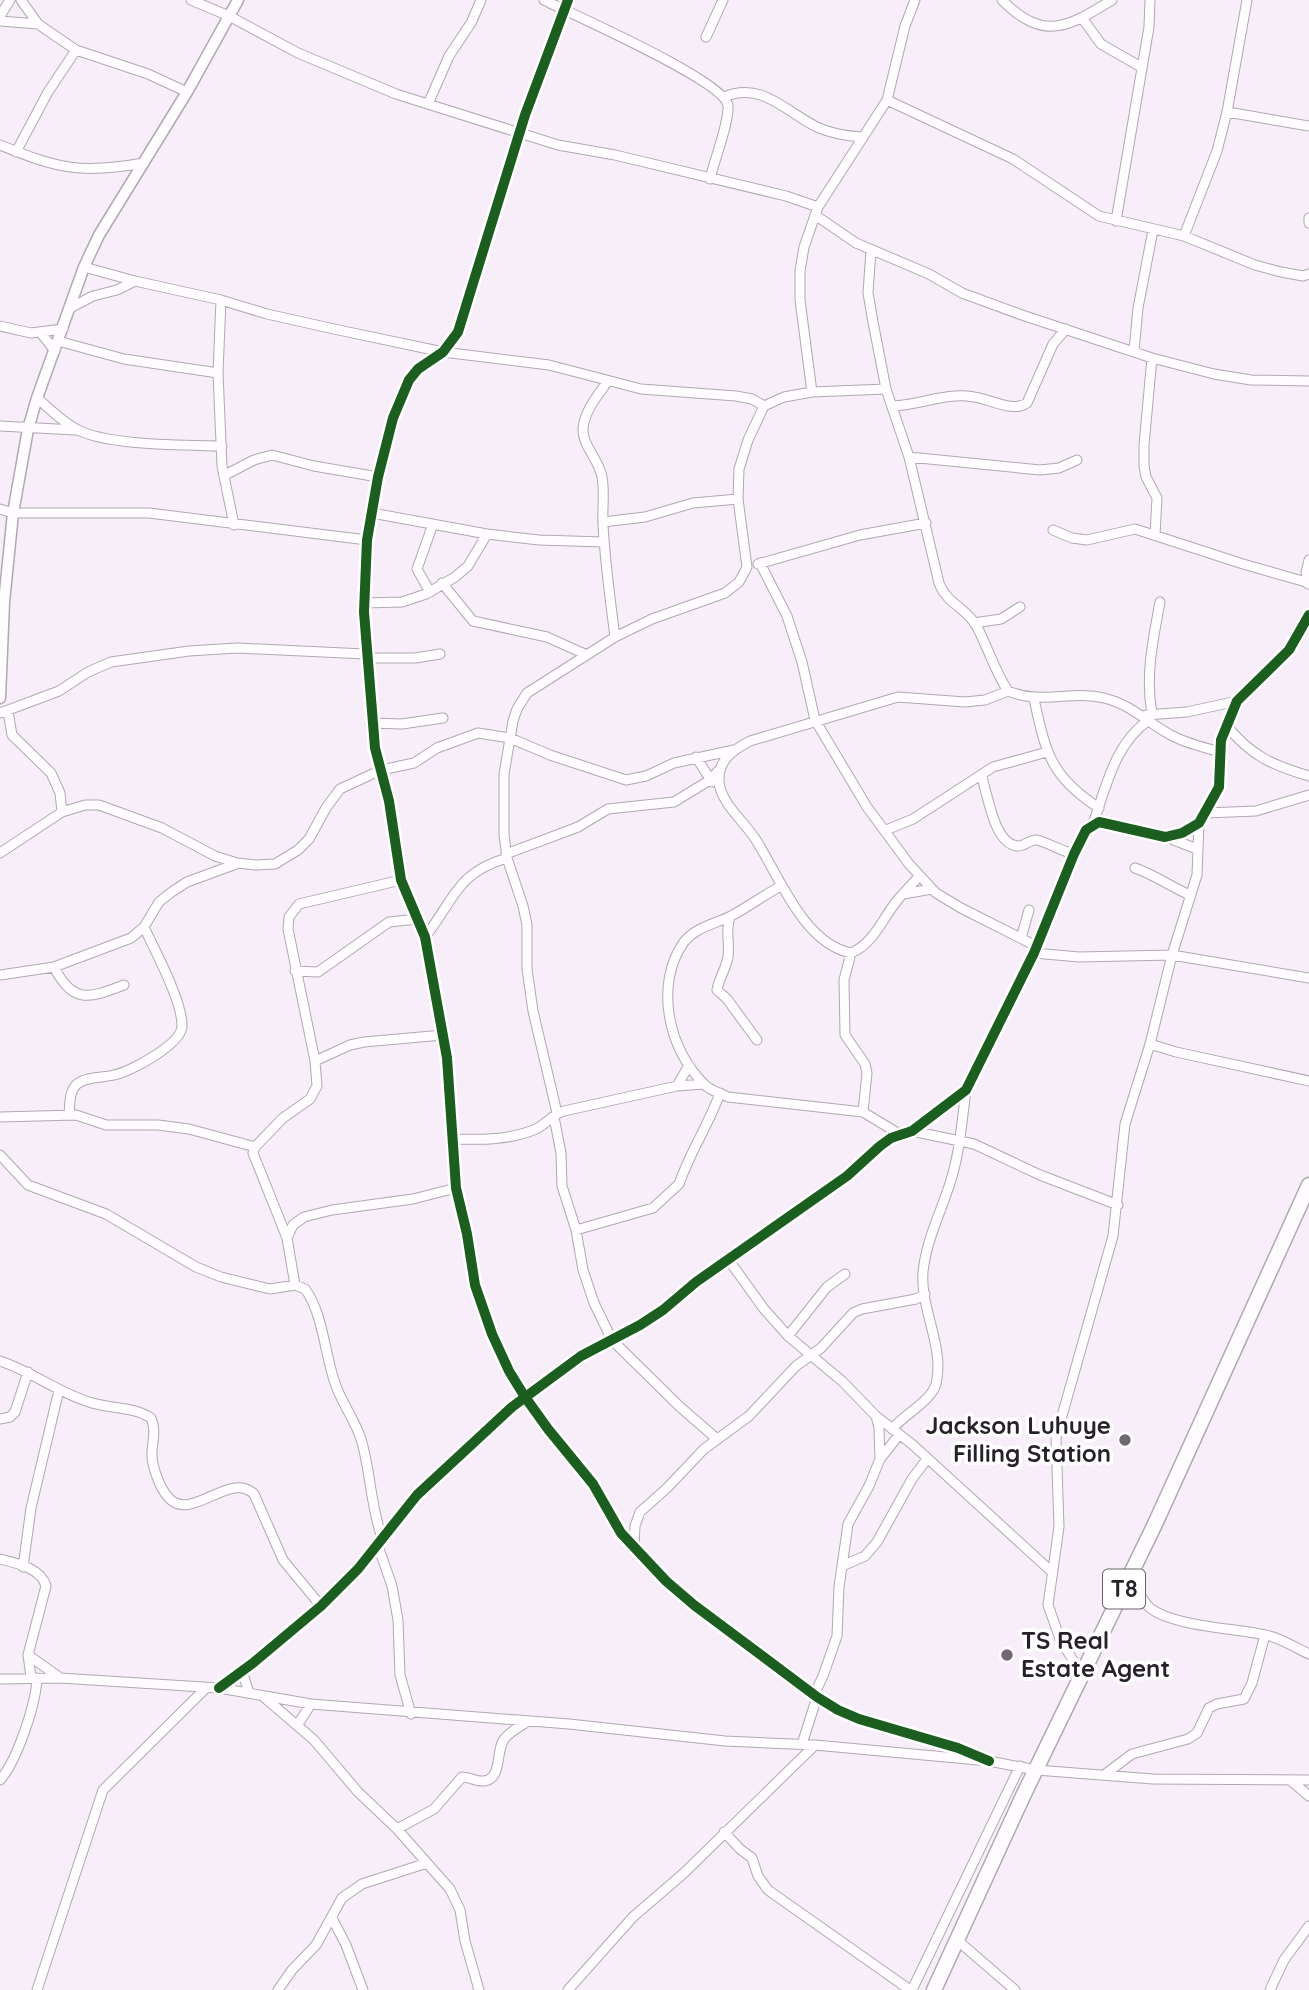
<svg xmlns="http://www.w3.org/2000/svg" width="1309" height="1990" font-family="Quicksand,sans-serif">
	<rect width="100%" height="100%" fill="#f7eef9"/>
	<g fill="none" stroke-linecap="round" stroke-linejoin="round">
		<g stroke="#afa9b0" stroke-width="11">
			<path id="minor" d="M21 0 38 24
				M191 0 229 16 298 53 396 94 558 145 615 155 786 196 818 207
				M544 0C571 14 726 81 728 106 729 123 714 161 710 179
				M568 0 525 115 458 332 443 352 418 369 409 380 393 418 378 477 367 540 364 612 375 748 389 801 401 880 425 937 447 1058 456 1188 467 1234 475 1285 492 1334 509 1371 525 1397 548 1429 593 1484 621 1533 666 1581 694 1605 817 1697 838 1710 859 1719 958 1748 989 1761
				M1002 0C1044 42 1068 27 1112 0
				M0 16 10 0
				M1082 18 1101 44 1141 67
				M0 21 38 24 76 50 148 74 187 92
				M706 37 723 0
				M724 97C762 80 788 114 819 128 833 134 847 136 862 137
				M887 100 1013 159 1099 216 1184 236 1255 265 1281 272 1303 276 1309 274
				M428 104 449 56 471 23 481 0
				M1227 112 1309 126
				M0 145C59 169 81 174 144 163
				M16 152 48 92 76 50
				M815 215 856 243 929 274 962 293 1022 315 1152 358 1214 374 1251 380 1309 381
				M1309 218V223
				M1116 221 1149 27 1150 0
				M1184 236 1217 151 1227 112 1247 0
				M871 250 868 293 873 322 886 389 909 457 939 583C946 603 966 608 976 625 988 647 994 670 1008 691 1041 705 1072 690 1104 698 1130 704 1147 722 1169 734 1184 743 1203 747 1220 752
				M84 267 135 281 221 300 267 314 334 329 443 352 549 365 641 389 736 396 752 399 764 406
				M221 300 218 373 222 466 234 525
				M70 308 93 296 117 290 135 281
				M0 326 31 333 63 329
				M41 333 55 351
				M58 341 124 359 218 373
				M1134 351 1138 308 1153 230
				M1152 358 1144 445V466L1146 477 1157 498 1155 535
				M608 381C598 395 585 410 583 428 582 446 599 459 602 477 605 492 602 509 603 525 605 562 610 599 615 637
				M812 392 800 300V271L804 247 818 207 887 100 905 26 915 0
				M37 398C49 408 61 421 76 429 107 446 185 445 222 446
				M893 406C921 405 946 392 974 397 990 399 1013 413 1027 403L1053 344 1066 329
				M0 426 75 430
				M909 457 1040 470 1059 468 1077 460
				M225 475 254 460 272 455 314 466 378 477
				M0 509 13 513H149L367 540
				M372 513 487 534 539 540 604 542
				M603 522 645 517 693 503 738 499
				M1053 530 1072 538 1087 540 1135 529 1243 564 1306 582
				M760 563 787 616 802 662 815 720 867 807 909 864 936 893 961 908 1036 946
				M758 564 860 535 926 523
				M442 583 473 621 547 637 587 655
				M1308 584 1306 572 1309 560
				M430 592 417 569 433 524
				M364 603 402 602 426 594 455 577 468 566 487 534
				M974 623 1001 619 1020 607
				M366 658H415L440 654
				M1034 699C1046 753 1050 776 1099 808
				M8 711 12 735 51 773 60 793 62 812
				M0 713 59 691 88 672 111 662 189 651 237 648 365 654
				M1152 714C1145 676 1153 640 1160 602
				M1146 715 1187 712 1237 701
				M371 723 402 724 443 718
				M1226 725C1251 756 1272 765 1309 776
				M696 757 712 782
				M981 775C988 793 993 843 1017 846 1024 847 1030 839 1037 840 1049 843 1061 851 1074 854
				M1206 813 1256 811 1309 795
				M1093 824C1106 787 1115 743 1149 720
				M886 830 913 819 993 767 1047 752
				M1166 837 1197 849
				M0 853 62 812 85 805H99L162 828 215 856 237 863 256 865 275 864 298 850 309 839 326 808 340 789 381 770 414 763 437 748 478 733 510 738 550 755 626 780 646 776 674 763 734 750
				M506 854 578 827 608 809 674 802 710 780 720 769
				M1135 868C1155 875 1171 887 1190 895
				M919 876C912 885 903 893 896 902 882 920 873 944 851 953 804 944 779 876 756 840 745 822 720 803 719 781 718 760 733 750 750 741L898 697 965 702 985 700 1008 691
				M781 886C764 895 748 907 731 916 715 924 696 927 684 942 654 984 668 1050 705 1085 711 1091 720 1093 728 1097L863 1112 901 1135
				M903 894 932 889
				M730 917C725 931 730 943 728 957 726 969 719 978 717 990L727 999 757 1040
				M425 937C455 899 456 873 507 858
				M1021 938 1029 910
				M851 953 844 980 845 1035 865 1064 867 1073 863 1112
				M1034 953 1079 957 1172 955 1309 978
				M54 967C73 1005 90 998 124 985
				M295 971 318 972 389 922 418 919
				M0 975 54 967 131 938 144 927 159 902 173 891 187 882 236 864
				M1150 1044 1176 1052 1309 1081
				M315 1061 350 1045 364 1042 443 1035
				M677 1086 704 1084
				M557 1113 533 1011 527 969V925L523 906 507 858 504 835V774L513 721 517 709 527 693 615 637 652 619 725 593 739 582 747 567 738 499 739 469 748 440 764 406 784 397 812 392 886 389
				M69 1114C70 1104 69 1091 77 1084 87 1076 103 1078 114 1075 130 1072 180 1045 182 1027 183 1002 155 951 144 927
				M0 1117 76 1115 106 1125H158L189 1129 255 1147
				M554 1117 561 1153 562 1186 576 1230 583 1270 594 1303 612 1340 679 1406 717 1439
				M912 1131 974 1144 1040 1175 1118 1205
				M454 1139C481 1140 510 1140 536 1129 546 1124 553 1114 564 1111L677 1086 689 1065
				M0 1155 28 1185 106 1214 196 1267 221 1277 270 1289 295 1285 305 1289C322 1311 325 1353 334 1380 340 1401 354 1418 361 1439 371 1472 370 1504 382 1538
				M576 1230 653 1208 679 1184C690 1152 709 1124 720 1093
				M287 1238 293 1225 304 1217 332 1210 413 1199 456 1188
				M728 1259 764 1309 788 1336 842 1381 876 1416 913 1445 1052 1572
				M295 1285 287 1238 253 1153 255 1147 283 1118 310 1099 317 1086 315 1061 288 929 289 917 299 904 401 880
				M788 1336 827 1287 845 1274
				M0 1361C31 1371 57 1392 89 1402 109 1409 133 1406 151 1418 156 1429 153 1439 152 1451 151 1464 159 1487 168 1497 190 1524 230 1470 254 1494L283 1560 321 1606
				M876 1416 879 1428 880 1459
				M0 1419 10 1417 15 1412 28 1372
				M892 1429C904 1415 932 1400 936 1384 945 1347 920 1309 923 1272 926 1240 942 1210 951 1180 960 1151 962 1120 966 1090
				M377 1543 392 1586 398 1620 400 1675 411 1714
				M634 1547 635 1526 640 1512 667 1488 704 1449 749 1416 796 1366 821 1348 853 1313 862 1309 916 1299 925 1294
				M0 1559C16 1563 41 1568 46 1586L28 1655 31 1677
				M842 1566 865 1556 877 1542 912 1479 927 1459
				M23 1567 31 1508 59 1390
				M1130 1576C1136 1586 1141 1600 1150 1608 1174 1627 1238 1628 1270 1636 1284 1640 1296 1648 1309 1654
				M28 1655 59 1677
				M242 1671 249 1693
				M1082 1675 1060 1639 1048 1605 1059 1527 1056 1437 1113 1236 1125 1124 1150 1044 1172 955 1197 875 1199 823
				M0 1679 60 1678 219 1688 311 1704 569 1724 725 1741 815 1745 989 1761 1036 1770 1153 1779 1309 1780
				M219 1688 253 1663 321 1606 358 1569 417 1495 512 1407 581 1356 640 1325 663 1310 696 1282 847 1176 880 1146 891 1138 912 1131 966 1090 1034 953 1074 854 1086 830 1099 822 1165 837 1182 833 1199 823 1219 787 1221 740 1237 701 1289 650 1309 615
				M814 1695 823 1676 837 1636 839 1587 848 1524 869 1486 880 1459 899 1435
				M265 1698 314 1740 358 1792 397 1829 450 1889 460 1910 465 1941 479 1990
				M298 1724 311 1704
				M802 1744 817 1697
				M1104 1775 1132 1754 1188 1739 1197 1733 1209 1708 1217 1704 1244 1699 1252 1683 1265 1635
				M0 1780C17 1761 36 1704 37 1678
				M1290 1780 1309 1796
				M397 1829 434 1809 462 1777C469 1777 477 1782 484 1781 503 1779 495 1749 505 1738 511 1731 521 1726 528 1721
				M724 1832 740 1849 752 1858 758 1876 768 1890 910 1990
				M332 1918 346 1945 363 1990
				M957 1940 1015 1990
				M37 1990 103 1790 206 1688
				M278 1990 292 1970 316 1945 342 1898 362 1884 427 1863
				M568 1990 633 1917 684 1873 815 1745
				M912 1990 1020 1766
				M1270 1990 1284 1960 1309 1926"/>
		</g>
		<g stroke="#afa9b0" stroke-width="13">
			<path id="tertiary" d="M0 698 4 602 13 513 28 429 37 398 84 267 99 235 187 92 238 0"/>
		</g>
		<g stroke="#afa9b0" stroke-width="17">
			<path id="primary" d="M934 1990 1023 1796 1155 1524 1309 1185"/>
		</g>
		<use href="#minor" stroke="#fefcfe" stroke-width="9"/>
		<use href="#tertiary" stroke="#fefcfe" stroke-width="10"/>
		<use href="#primary" stroke="#fefcfe" stroke-width="14"/>
		<g stroke="#fff" stroke-width="15">
			<path id="cycleway" d="M568 0 525 115 458 332 443 352 418 369 409 380 393 418 378 477 367 540 364 612 375 748 389 801 401 880 425 937 447 1058 456 1188 467 1234 475 1285 492 1334 509 1371 525 1397 548 1429 593 1484 621 1533 666 1581 694 1605 817 1697 838 1710 859 1719 958 1748 989 1761
				M219 1688 253 1663 321 1606 358 1569 417 1495 512 1407 581 1356 640 1325 663 1310 696 1282 847 1176 880 1146 891 1138 912 1131 966 1090 1034 953 1074 854 1086 830 1099 822 1165 837 1182 833 1199 823 1219 787 1221 740 1237 701 1289 650 1309 615"/>
		</g>
		<use href="#cycleway" stroke="#1b5e20" stroke-width="10"/>
	</g>
	<g fill="#706972" stroke="#fff" stroke-width="2.5">
		<circle cx="1125" cy="1440" r="7"/>
		<circle cx="1007" cy="1655" r="7"/>
	</g>
	<g text-anchor="middle" stroke-width="7" stroke-linejoin="round" paint-order="stroke">
		<rect fill="#fff" stroke="#686469" stroke-width="2" x="1103" y="1569.5" width="42" height="39" rx="5"/>
		<g font-size="23" font-weight="bold" fill="#272229">
			<text x="1124" y="1597">T8</text>
		</g>
		<g font-size="24" font-weight="bold" fill="#272229" stroke="#fff" text-anchor="end">
			<text x="1111" y="1434">Jackson Luhuye<tspan x="1111" dy="28">Filling Station</tspan></text>
			<text x="1021" y="1649" text-anchor="start">TS Real<tspan x="1021" dy="28">Estate Agent</tspan></text>
		</g>
	</g>
</svg>
